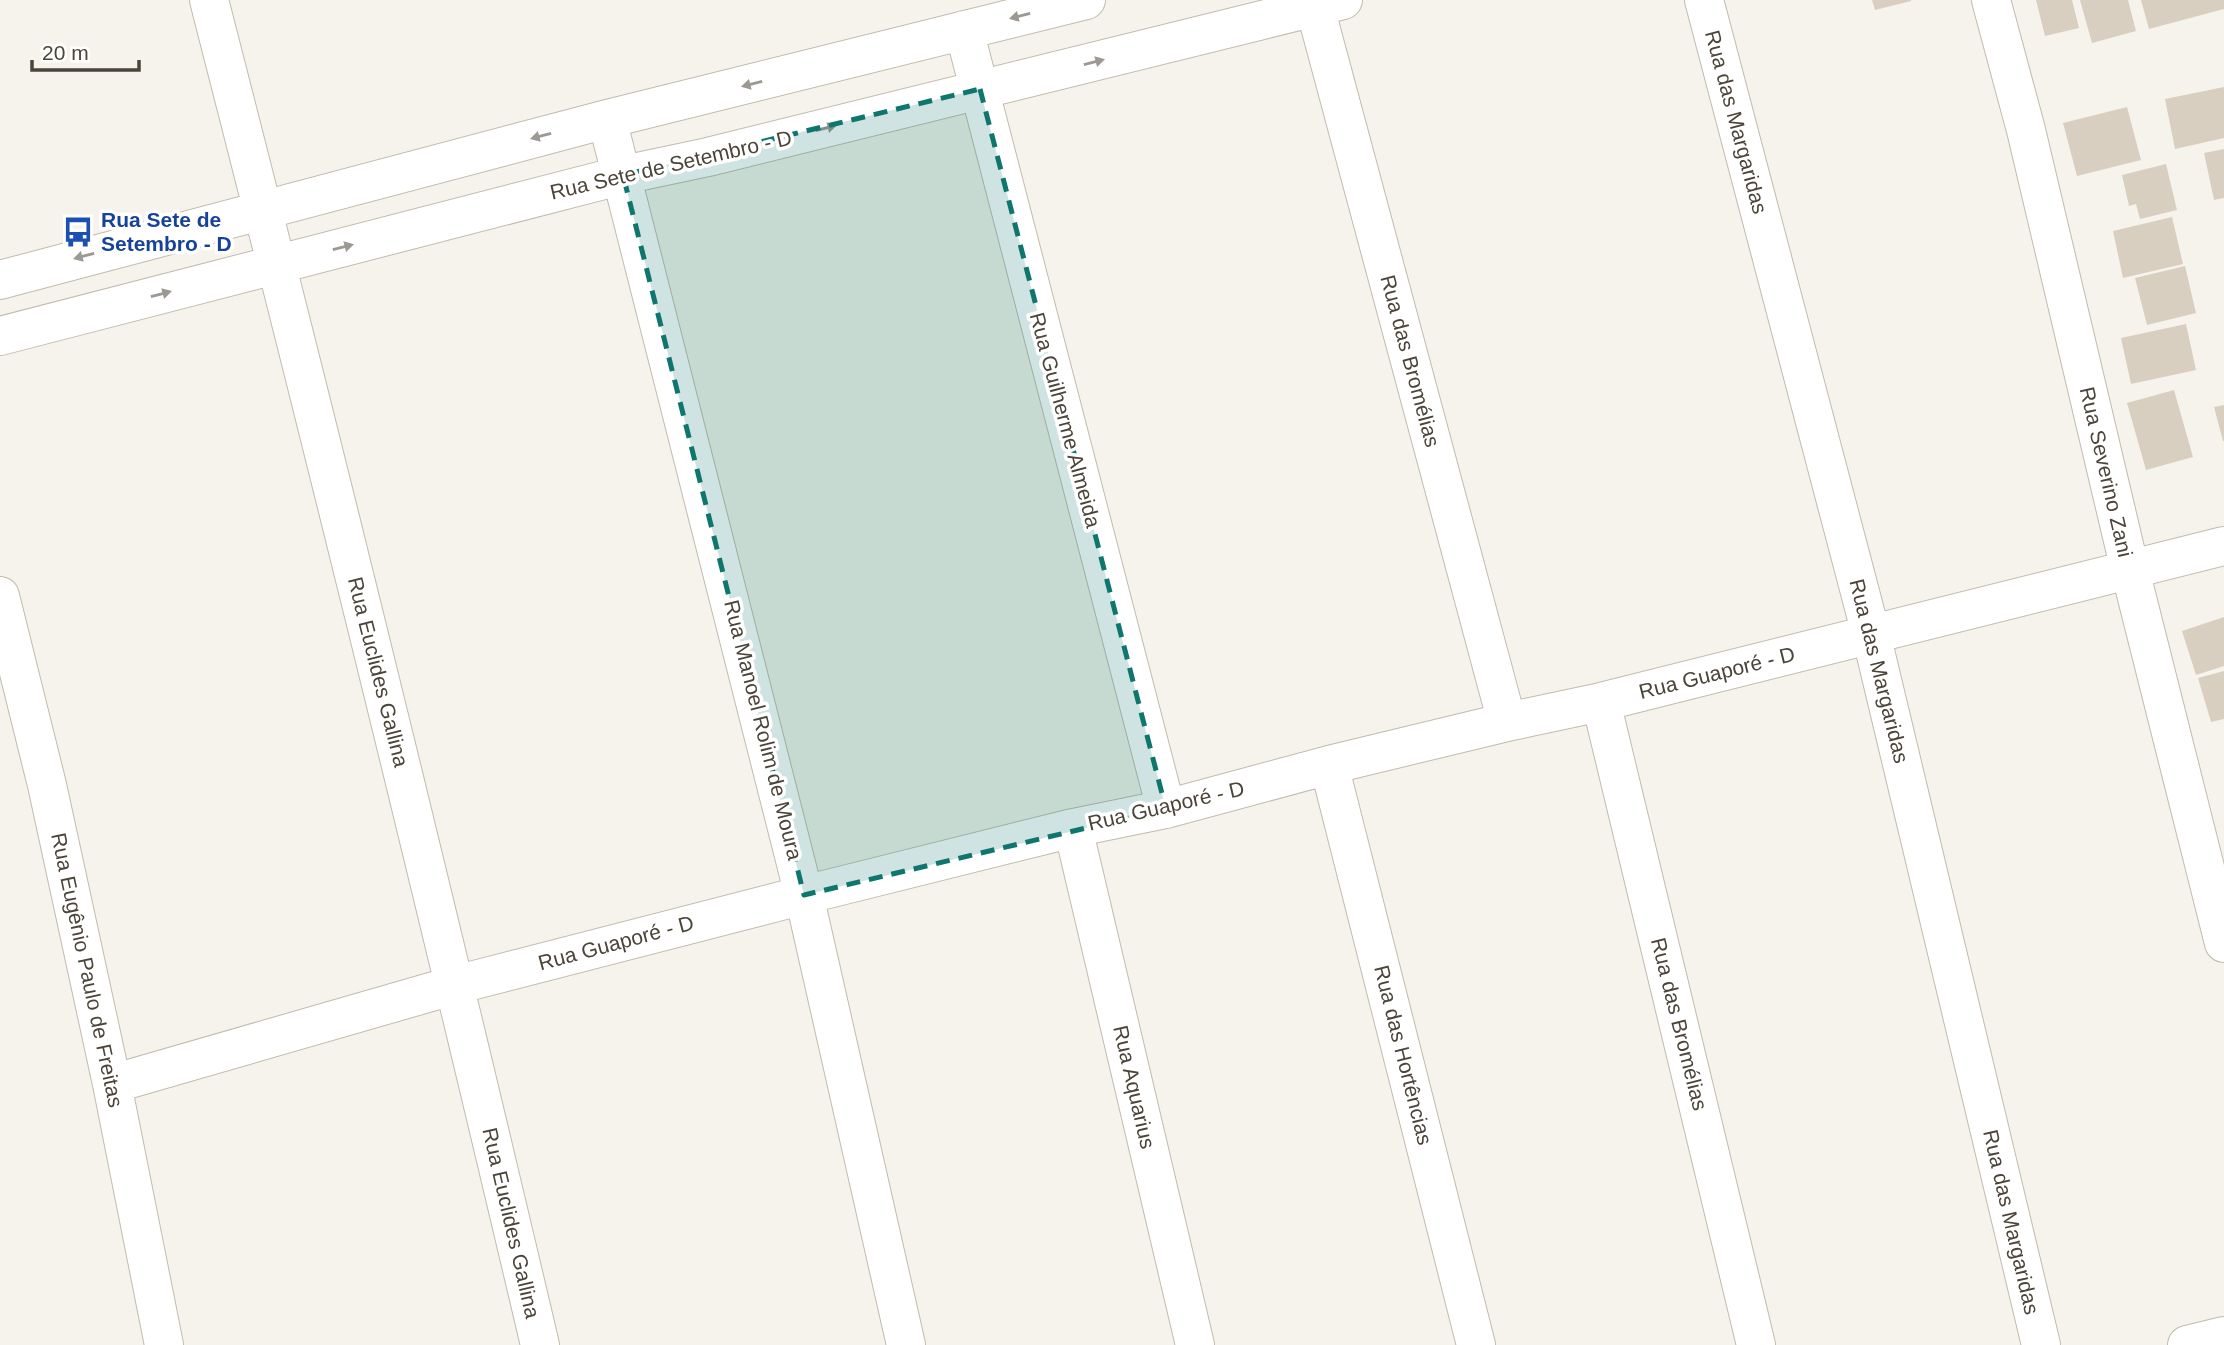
<svg xmlns="http://www.w3.org/2000/svg" width="2224" height="1345" font-family="Arial,sans-serif">
	<rect width="100%" height="100%" fill="#f6f3ec"/>
	<path fill="#d8cfc1" d="M1872 0H1911V1L1875 10Z
		M2036 0H2072L2079 28 2045 36Z
		M2080 0H2128L2136 31 2092 43Z
		M2141 0H2224V9L2149 29Z
		M2224 87V138L2175 149 2165 99Z
		M2127 107 2141 160 2077 176 2063 123Z
		M2224 149V198L2214 200 2204 153Z
		M2166 164 2177 210 2140 219 2136 204 2129 206 2122 175Z
		M2172 217 2183 264 2123 278 2113 231Z
		M2185 266 2196 313 2147 325 2135 278Z
		M2186 324 2196 370 2131 384 2121 338Z
		M2174 390 2193 457 2146 470 2127 403Z
		M2224 405V441H2223L2214 407Z
		M2224 617V666L2196 675 2182 631Z
		M2224 671V719L2211 722 2198 678Z"/>
	<g fill="none" stroke-linecap="round" stroke-linejoin="round">
		<g stroke="#c2bbae" stroke-width="40">
			<path id="minor" d="M209 0C324 447 434 895 540 1345
				M1313 0 1507 722
				M1704 0 1871 634 2041 1345
				M1991 0 2026 130 2130 570 2224 943
				M964 30 1166 809
				M607 119 804 895 906 1345
				M0 280 607 119 1086 0
				M0 336 623 175 708 157 1343 0
				M0 596 47 785 112 1084 164 1345
				M1601 702 1756 1345
				M1329 765 1476 1345
				M1073 828 1195 1345
				M112 1084 455 985 804 895 1073 828 1166 809 1329 765 1507 722 1601 702 2224 546
				M2187 1345 2224 1336"/>
		</g>
		<use href="#minor" stroke="#fff" stroke-width="38"/>
	</g>
	<defs><path id="oneway-solid" d="M-6-.8H1V-3.2L6.5 0L1 3.2V.8H-6Z" transform="scale(1.75)"/></defs>
	<g fill="#9c9892">
		<use href="#oneway-solid" transform="translate(1020 16) rotate(166)"/>
		<use href="#oneway-solid" transform="translate(1094 62) rotate(-14)"/>
		<use href="#oneway-solid" transform="translate(752 84) rotate(166)"/>
		<use href="#oneway-solid" transform="translate(826 128) rotate(-14)"/>
		<use href="#oneway-solid" transform="translate(541 136) rotate(165)"/>
		<use href="#oneway-solid" transform="translate(343 247) rotate(-14)"/>
		<use href="#oneway-solid" transform="translate(84 256) rotate(165)"/>
		<use href="#oneway-solid" transform="translate(161 294) rotate(-15)"/>
	</g>
	<path fill="#0f766e" fill-opacity="0.2" stroke="#0f766e" stroke-width="5" stroke-dasharray="14 9" stroke-linejoin="round" d="M980 89 1166 809 804 895 623 175Z"/>
	<defs>
		<g id="bus-bare" transform="scale(2.415)"><path d="M-5-6H5V4H4V6H2V4H-2V6H-4V4H-5ZM-3.5-4V0h7V-4ZM-3.5 1.2v1.5H-2V1.2ZM2 1.2v1.5H3.5V1.2Z" fill="#1a4fb4" stroke="#fff" stroke-width="2.5" paint-order="stroke"/></g>
	</defs>
	<g fill-rule="evenodd">
		<use href="#bus-bare" x="78" y="232"/>
	</g>
	<g text-anchor="middle" stroke-width="7" stroke-linejoin="round" paint-order="stroke">
		<g font-size="21" fill="#4b4439" stroke="#fff">
			<text transform="translate(1736 122) rotate(75)" y="7">Rua das Margaridas</text>
			<text transform="translate(671 165) rotate(-13)" y="7">Rua Sete de Setembro - D</text>
			<text transform="translate(1410 361) rotate(75)" y="7">Rua das Bromélias</text>
			<text transform="translate(1065 420) rotate(75)" y="7">Rua Guilherme Almeida</text>
			<text transform="translate(2106 472) rotate(77)" y="7">Rua Severino Zani</text>
			<text transform="translate(1879 671) rotate(76)" y="7">Rua das Margaridas</text>
			<text transform="translate(378 672) rotate(76)" y="7">Rua Euclides Gallina</text>
			<text transform="translate(1717 673) rotate(-14)" y="7">Rua Guaporé - D</text>
			<text transform="translate(763 730) rotate(76)" y="7">Rua Manoel Rolim de Moura</text>
			<text transform="translate(1166 806) rotate(-13)" y="7">Rua Guaporé - D</text>
			<text transform="translate(616 943) rotate(-15)" y="7">Rua Guaporé - D</text>
			<text transform="translate(87 970) rotate(78)" y="7">Rua Eugênio Paulo de Freitas</text>
			<text transform="translate(1679 1024) rotate(76)" y="7">Rua das Bromélias</text>
			<text transform="translate(1403 1055) rotate(76)" y="7">Rua das Hortências</text>
			<text transform="translate(1134 1087) rotate(77)" y="7">Rua Aquarius</text>
			<text transform="translate(2011 1222) rotate(77)" y="7">Rua das Margaridas</text>
			<text transform="translate(511 1223) rotate(77)" y="7">Rua Euclides Gallina</text>
		</g>
		<g font-size="21" font-weight="bold" fill="#164399" stroke="#fff" text-anchor="start">
			<text x="101" y="227">Rua Sete de<tspan x="101" dy="24">Setembro - D</tspan></text>
		</g>
	</g>
	<path d="M32 60v10h107v-10" fill="none" stroke="#4b4439" stroke-width="3.5"/>
	<text x="42" y="60" font-size="21" fill="#4b4439" stroke="#ffffff" stroke-width="5" paint-order="stroke">20 m</text>
</svg>
